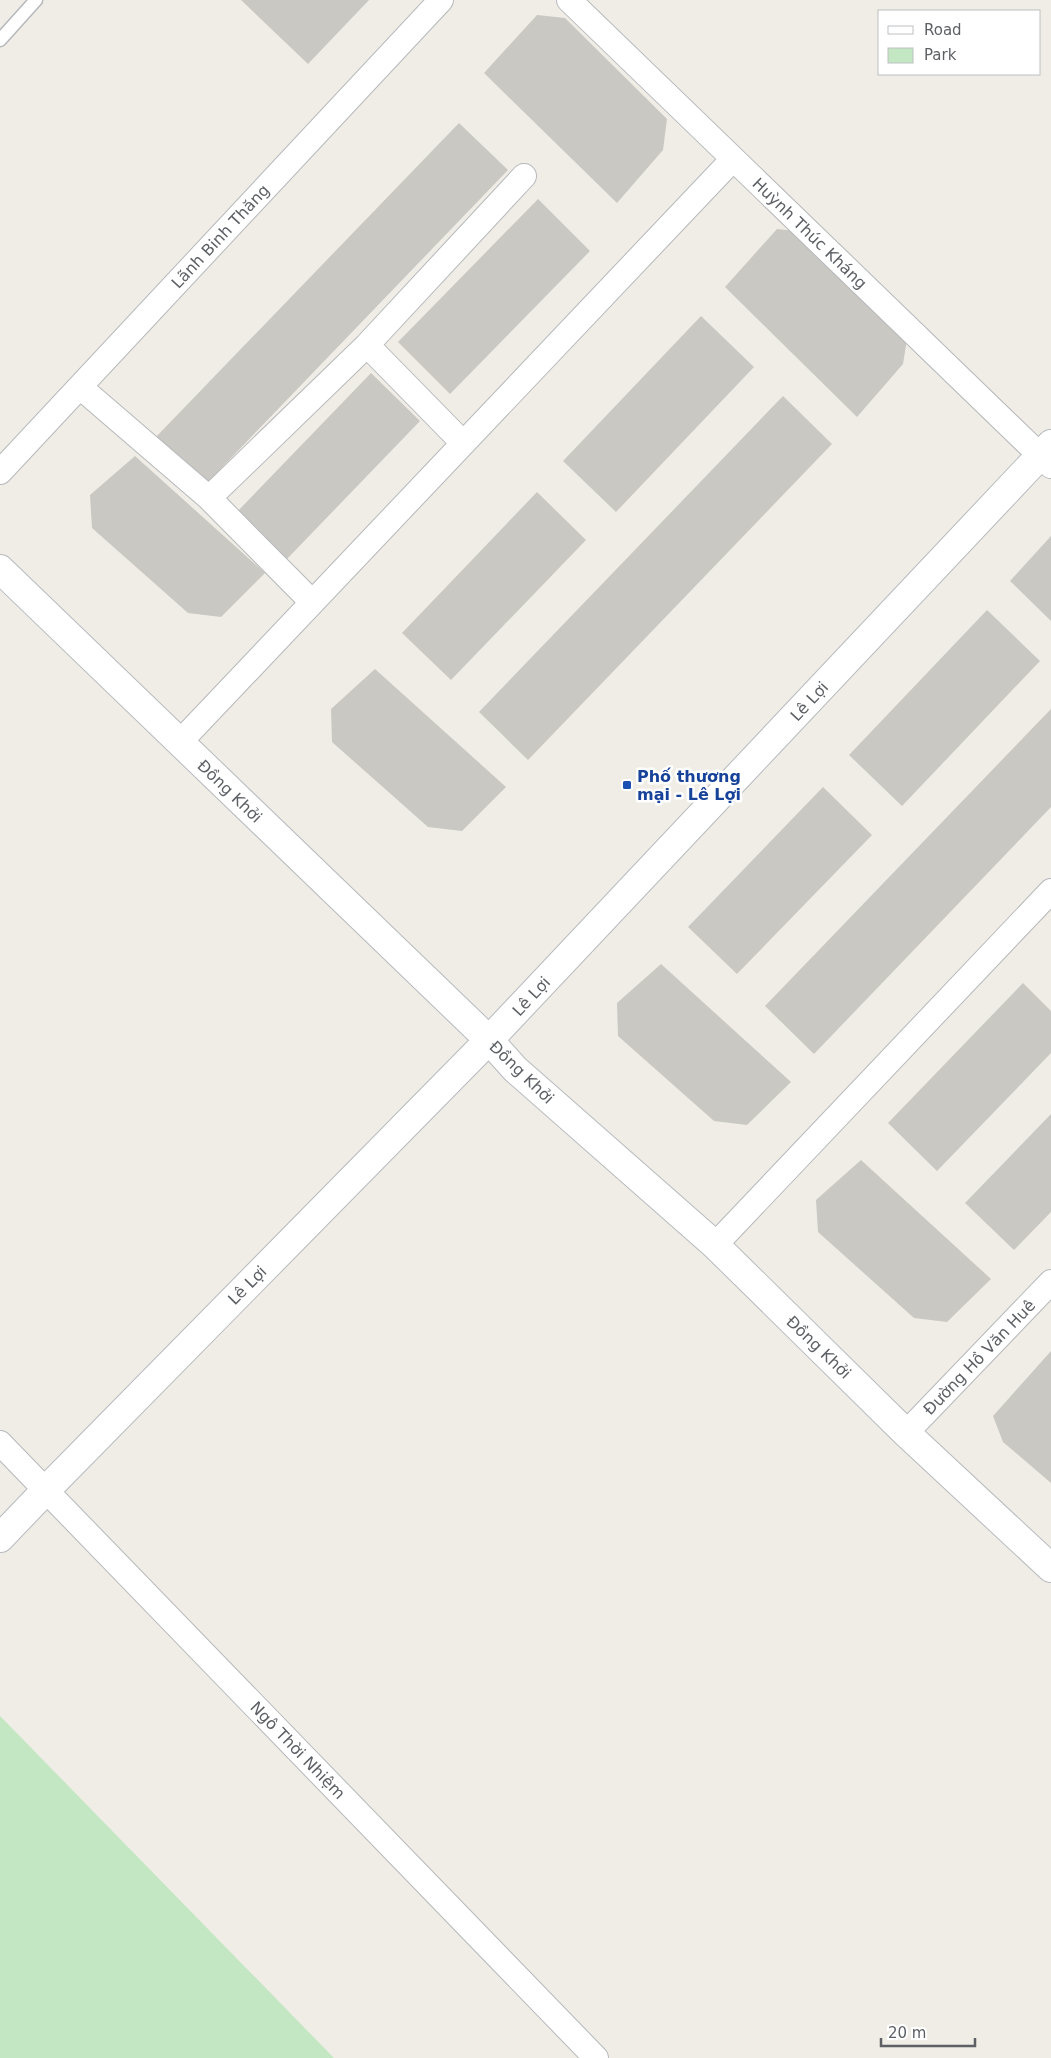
<svg xmlns="http://www.w3.org/2000/svg" width="1051" height="2058" font-family="'DejaVu Sans',sans-serif">
	<rect width="100%" height="100%" fill="#efede5"/>
	<path fill="#c2e7c2" d="M0 1716 334 2058H0Z"/>
	<path fill="#cac8c2" d="M241 0H369L308 64Z
		M537 15 565 18 667 119 663 150 617 203 484 73Z
		M459 123 508 170 204 486 155 438Z
		M538 199 590 251 450 394 398 342Z
		M777 229 805 232 908 333 903 364 857 417 725 287Z
		M701 316 754 367 616 512 563 461Z
		M371 373 420 421 285 561 236 513Z
		M783 396 832 444 528 760 479 712Z
		M135 456 265 573 221 617 188 613 92 528 90 495Z
		M537 492 586 540 451 680 402 633Z
		M1051 536V621L1010 581Z
		M987 610 1040 661 902 806 849 755Z
		M375 669 506 787 462 831 428 827 332 742 331 709Z
		M1051 709V807L814 1054 765 1006Z
		M823 787 872 835 737 974 688 927Z
		M661 964 791 1082 747 1125 714 1121 618 1036 617 1003Z
		M1023 983 1051 1011V1053L937 1171 888 1123Z
		M1051 1114V1212L1014 1250 965 1203Z
		M861 1160 991 1279 947 1322 914 1318 818 1232 816 1200Z
		M1051 1351V1483L1003 1442 993 1416Z"/>
	<g fill="none" stroke-linecap="round" stroke-linejoin="round">
		<g stroke="#b6b8bc" stroke-width="15">
			<path id="lane" d="M0 40 36 0"/>
		</g>
		<g stroke="#b6b8bc" stroke-width="26">
			<path id="street" d="M569 0 1051 466
				M367 345 463 443
				M80 387 209 498 312 602
				M0 472 441 0
				M209 498 367 345 524 176
				M180 742 733 159
				M715 1245 1051 891
				M906 1433 1051 1282
				M0 1443 596 2058"/>
		</g>
		<g stroke="#b7babf" stroke-width="30">
			<path id="secondary" d="M0 569 489 1040 515 1069 715 1245 906 1433 1051 1568
				M0 1538 46 1490 489 1040 1051 444"/>
		</g>
		<use href="#lane" stroke="#fff" stroke-width="12"/>
		<use href="#street" stroke="#fff" stroke-width="24"/>
		<use href="#secondary" stroke="#fff" stroke-width="28"/>
	</g>
	<rect fill="#1a4fb4" stroke="#fff" stroke-width="2" x="622" y="780" width="10" height="10" rx="2.5"/>
	<g text-anchor="middle" stroke-width="5" stroke-linejoin="round" paint-order="stroke">
		<g font-size="16" fill="#5d6166" stroke="#fff">
			<text transform="translate(810 233) rotate(44)" y="6">Huỳnh Thúc Kháng</text>
			<text transform="translate(220 236) rotate(-47)" y="6">Lãnh Binh Thăng</text>
			<text transform="translate(809 701) rotate(-47)" y="6">Lê Lợi</text>
			<text transform="translate(230 791) rotate(44)" y="6">Đồng Khởi</text>
			<text transform="translate(531 996) rotate(-47)" y="6">Lê Lợi</text>
			<text transform="translate(522 1072) rotate(44)" y="6">Đồng Khởi</text>
			<text transform="translate(247 1285) rotate(-45)" y="6">Lê Lợi</text>
			<text transform="translate(819 1347) rotate(44)" y="6">Đồng Khởi</text>
			<text transform="translate(979 1357) rotate(-46)" y="6">Đường Hồ Văn Huê</text>
			<text transform="translate(298 1750) rotate(46)" y="6">Ngô Thời Nhiệm</text>
		</g>
		<g font-size="16" font-weight="bold" fill="#164399" stroke="#fff" text-anchor="start">
			<text x="637" y="782">Phố thương<tspan x="637" dy="18">mại - Lê Lợi</tspan></text>
		</g>
	</g>
	<rect x="878" y="10" width="162" height="65" fill="#ffffff" stroke="#bec0c2"/>
	<rect x="888" y="26" width="25" height="8" fill="#ffffff" stroke="#bec0c2"/>
	<text x="924" y="35" font-size="15" fill="#5d6166">Road</text>
	<rect x="888" y="48" width="25" height="15" fill="#c2e7c2" stroke="#bec0c2"/>
	<text x="924" y="60" font-size="15" fill="#5d6166">Park</text>
	<path d="M881 2038v8h94v-8" fill="none" stroke="#5d6166" stroke-width="2.5"/>
	<text x="888" y="2038" font-size="15" fill="#5d6166" stroke="#ffffff" stroke-width="4" paint-order="stroke">20 m</text>
</svg>
